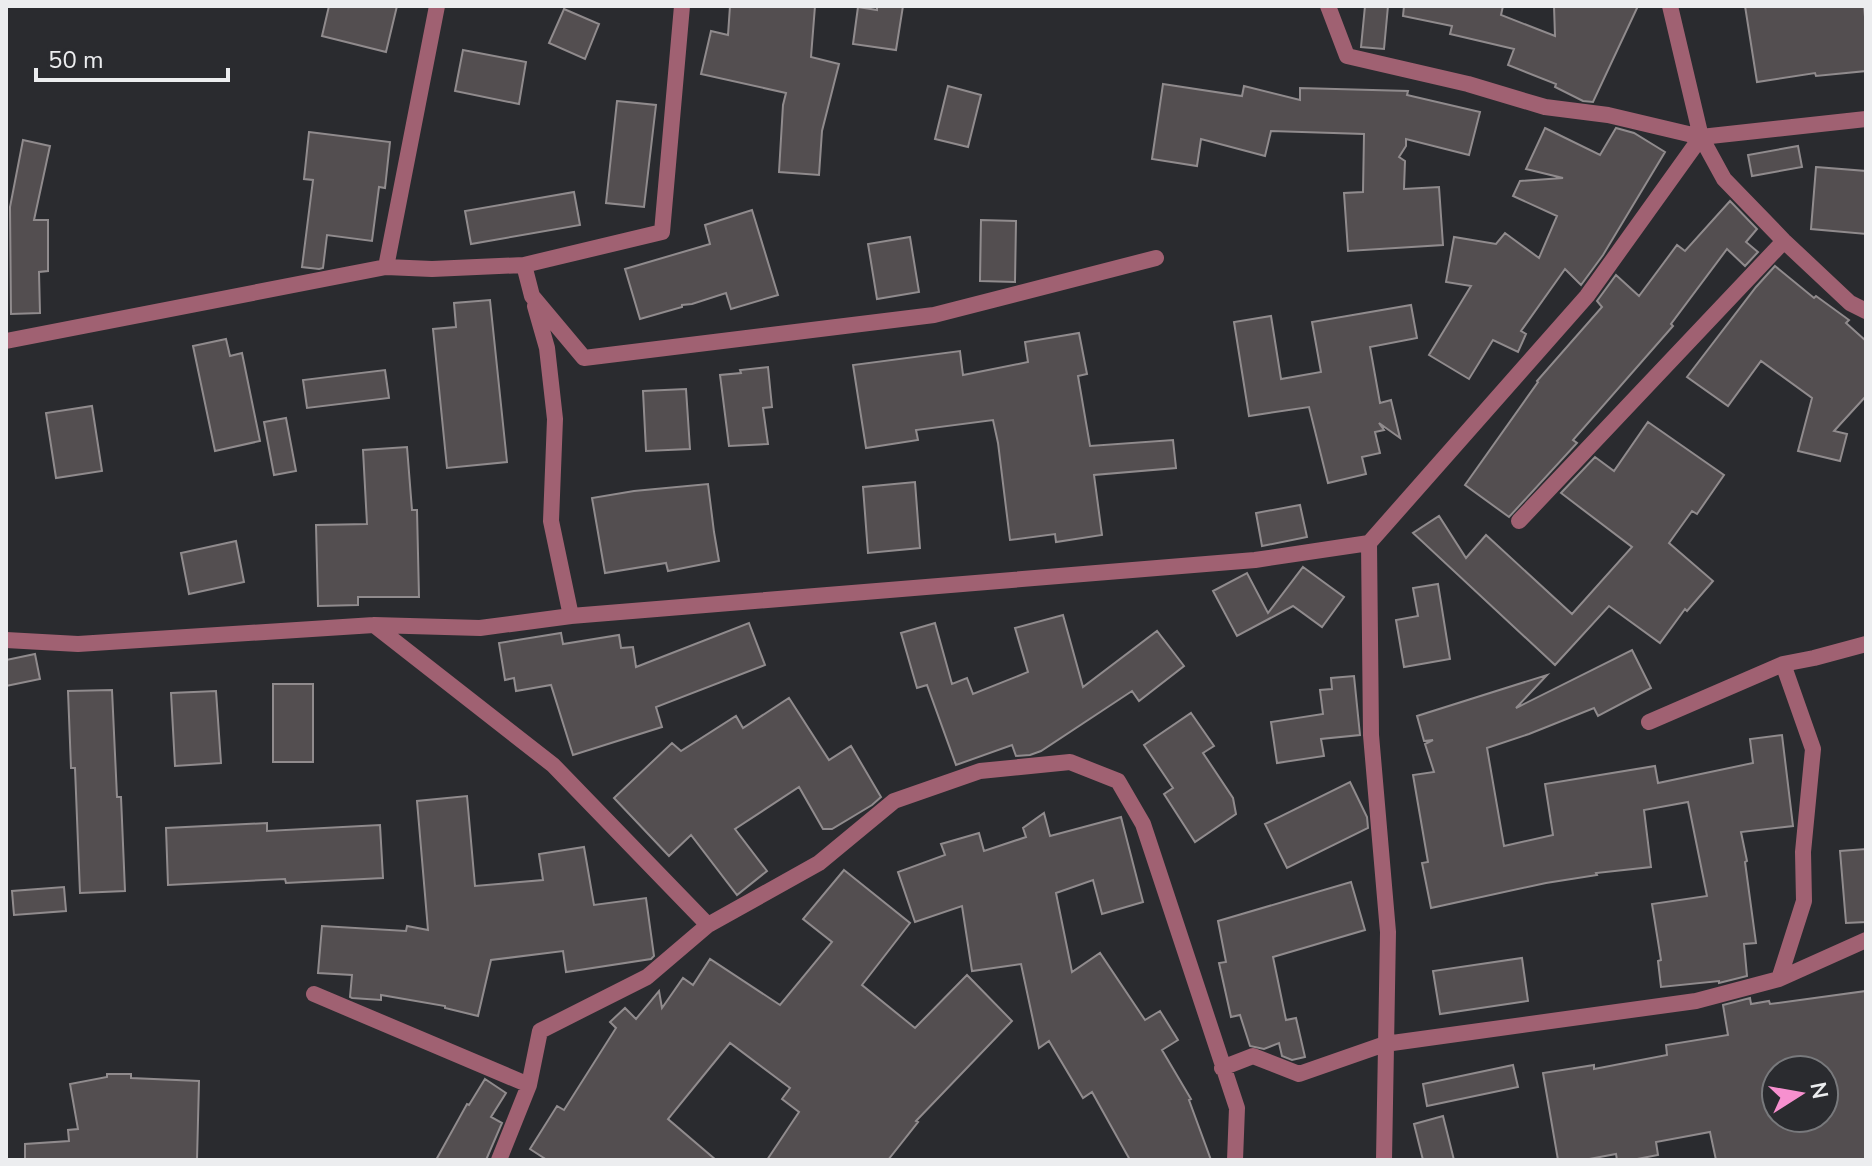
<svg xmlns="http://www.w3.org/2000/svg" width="1872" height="1166" font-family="'Nunito Sans',sans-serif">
	<rect width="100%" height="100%" fill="#2a2b2f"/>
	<path fill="#534e50" stroke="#908b8d" stroke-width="2" fill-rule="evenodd" d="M329 6H397L386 52 322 36Z
		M730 6H815L811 57 839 64 822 131 819 175 779 172 783 105 786 93 701 74 711 31 728 35Z
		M877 6H903L896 50 853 44 858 7 877 10Z
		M1365 6H1388L1384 49 1361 47Z
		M1404 6H1503L1501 15 1555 36 1554 6H1638L1593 102 1583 101 1555 87 1556 84 1508 65 1514 49 1450 34 1452 26 1403 16Z
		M1745 6H1864L1866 28V71L1816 76 1815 73 1757 82Z
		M564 9 599 24 585 59 549 43Z
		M463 50 526 62 519 104 455 91Z
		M1163 84 1242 96 1244 86 1300 100V88L1408 91 1407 95 1480 112 1469 155 1406 139V146L1399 157 1405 161 1404 189 1439 187 1443 245 1348 251 1344 193 1363 192 1364 134 1271 131 1265 156 1201 139 1197 166 1152 159Z
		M948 86 981 95 968 147 935 139Z
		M617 101 656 105 644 207 606 203Z
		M1545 128 1600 155 1616 128 1634 133 1665 152 1603 255 1581 285 1565 269 1521 331 1526 334 1518 352 1493 340 1469 379 1429 355 1471 286 1446 282 1454 237 1496 244 1505 233 1539 258 1557 216 1513 196 1520 181 1563 178 1526 169Z
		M309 132 390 142 385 188 379 187 372 241 327 235 323 268 319 269 302 267 313 180 304 179Z
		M23 140 50 146 34 220H48V271L39 272 40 313 11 314 10 207Z
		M1798 146 1802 167 1752 176 1748 155Z
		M1816 167 1866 171V234L1811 229Z
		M574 192 580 225 471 244 465 211Z
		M1730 201 1757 229 1746 242 1758 252 1745 266 1727 249 1671 324 1673 326 1573 440 1577 443 1509 517 1465 485 1538 382 1537 381 1602 307 1597 301 1616 275 1639 296 1677 245 1685 251Z
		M752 210 778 295 731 309 726 293 692 304 682 305V307L640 319 625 269 710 244 705 225Z
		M981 220 1016 221 1015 282 980 281Z
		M910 237 919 292 877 299 868 244Z
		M1775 266 1814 298 1816 296 1849 320 1846 323 1866 341V396L1834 431 1847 434 1840 461 1798 451 1812 398 1761 361 1728 406 1687 377 1756 287Z
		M490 300 507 462 447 468 433 329 456 327 454 303Z
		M1411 305 1417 338 1370 347 1380 403 1391 400 1400 438 1379 423 1384 430 1375 432 1380 453 1362 457 1366 474 1328 483 1309 407 1249 416 1234 322 1271 316 1281 379 1321 372 1312 322Z
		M1079 333 1087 374 1078 376 1090 446 1173 440 1176 468 1094 475 1102 535 1056 542 1055 534 1010 540 998 443 993 420 916 430 918 440 866 448 853 365 960 351 963 375 1028 362 1025 342Z
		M226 339 230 356 242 353 260 441 215 451 193 346Z
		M768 367 772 407 763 408 768 444 729 446 720 375 741 373 740 370Z
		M385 370 389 398 307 408 303 380Z
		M686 389 690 449 646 451 643 391Z
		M92 406 102 471 56 478 46 413Z
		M286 418 296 471 274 475 264 422Z
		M1648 422 1724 475 1697 514 1692 511 1669 543 1713 581 1687 611 1685 609 1660 643 1609 606 1555 665 1413 533 1439 516 1466 558 1486 535 1572 614 1632 547 1561 493 1595 457 1614 471Z
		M407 447 412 510H417L419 597H358V605L318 606 316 525 367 524 363 450Z
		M915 482 920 548 868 553 863 487Z
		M708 484 714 532 719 561 668 571 666 563 605 573 592 498 634 491Z
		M1300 505 1307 537 1262 546 1256 513Z
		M236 541 244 582 189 594 181 553Z
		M1303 567 1344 597 1322 627 1293 606 1237 636 1213 591 1247 573 1268 613Z
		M1438 584 1450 659 1404 667 1396 620 1418 616 1413 588Z
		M1063 615 1083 687 1157 631 1184 666 1139 701 1132 691 1041 751 1030 755 1016 756 1012 745 956 765 927 685 917 688 901 633 935 623 952 684 967 678 973 694 1028 672 1015 628Z
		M749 623 765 665 656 707 662 727 573 755 551 685 516 691 514 678 505 680 499 643 561 633 563 644 619 635 621 648 633 647 636 667Z
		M1632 650 1651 688 1598 716 1594 708 1529 734 1487 748 1504 846 1553 835 1545 784 1655 766 1658 783 1753 763 1750 739 1782 735 1793 826 1741 832 1747 861 1745 862 1756 943 1744 944 1747 976 1719 983V981L1661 987 1658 961 1661 960 1652 904 1707 896 1688 802 1644 810 1651 867 1596 873 1597 875 1546 883 1431 908 1422 863 1428 862 1413 775 1434 772 1425 744 1433 740 1424 741 1417 716 1547 675 1516 708Z
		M35 654 40 679 6 686V660Z
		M1354 676 1360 735 1321 739 1324 756 1277 763 1271 722 1323 714 1320 690 1332 689 1331 678Z
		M273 684H313V762H273Z
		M112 690 117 797H121L125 891 80 893 75 768H71L68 691Z
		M216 691 221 763 175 766 171 693Z
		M789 698 829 760 851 746 881 797 872 805 832 829H823L799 787 735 829 767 871 737 895 691 835 669 856 614 798 672 743 681 751 736 716 743 728Z
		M1191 713 1214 746 1203 753 1233 798 1236 814 1195 842 1164 794 1173 788 1144 745Z
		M1350 782 1367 817 1368 828 1287 868 1265 824Z
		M467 796 475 886 543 880 539 854 584 847 594 905 646 898 654 956 651 959 566 972 563 951 491 960 478 1016 445 1008V1006L381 995V1000L352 998 350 997 352 975 318 973 322 926 406 931 407 926 428 930 417 801Z
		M1044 813 1050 836 1121 817 1143 902 1102 914 1093 880 1056 893 1072 972 1100 953 1145 1020 1160 1011 1178 1040 1162 1050 1191 1099 1189 1100 1211 1160H1130L1092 1092 1083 1098 1049 1041 1039 1048 1021 964 972 971 962 906 915 922 898 872 945 855 941 844 979 833 984 851 1026 837 1023 828Z
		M267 823V831L380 825 383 878 286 883 285 879 168 885 166 828Z
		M1866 849V922L1846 923 1840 851Z
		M844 870 910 923 862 985 915 1028 967 975 1012 1021 916 1121 918 1122 888 1160H767L799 1112 782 1099 790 1088 730 1043 668 1119 716 1160H547L530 1149 557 1106 564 1110 616 1028 610 1022 625 1008 636 1019 659 991 662 1008 683 978 693 985 710 959 780 1005 832 942 803 919Z
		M1351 882 1365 930 1273 957 1286 1020 1296 1018 1305 1057 1292 1060 1282 1056 1279 1043 1264 1049 1250 1046 1240 1015 1231 1017 1219 963 1226 962 1218 921Z
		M64 887 66 911 14 915 12 891Z
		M1522 958 1528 1001 1440 1014 1433 971Z
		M1866 991V1160H1716L1710 1132 1656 1142 1658 1155 1632 1160H1617L1616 1154 1584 1160H1558L1543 1073 1594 1065V1069L1667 1055 1666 1045 1728 1035 1723 1005 1750 998 1751 1004 1769 1001 1770 1004ZM1776 1070H1824V1118H1776Z
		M1513 1065 1518 1087 1427 1106 1423 1084Z
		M107 1074H131V1078L199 1081 197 1160H25V1144L69 1141 68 1130 78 1129 70 1084 107 1077Z
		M485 1079 506 1093 491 1117 502 1123 486 1160H436L467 1104 469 1105Z
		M1443 1116 1454 1160H1423L1414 1124Z"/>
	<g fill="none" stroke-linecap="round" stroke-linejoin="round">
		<path stroke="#a06172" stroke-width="16" d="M1328 6 1347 56 1468 84 1545 107 1608 115 1701 137 1866 119
			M1701 137 1724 179 1784 241 1850 303 1866 311
			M524 265 662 232 682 6
			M386 267 437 6
			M535 306 547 348 555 419 551 521 571 616
			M6 341 386 267 432 269 524 265 532 296 584 358 934 315 1156 258
			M1519 521 1784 241
			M1369 543 1371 735 1388 932 1384 1160
			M374 625 553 765 708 925
			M6 640 78 644 374 625 480 628 571 616 1255 560 1369 543 1587 296 1701 137 1670 6
			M1649 722 1783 664 1814 658 1866 644
			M1779 979 1804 901 1803 852 1813 749 1783 664
			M314 994 529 1085
			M1222 1068 1253 1056 1299 1074 1385 1044 1696 1001 1779 979 1866 940
			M499 1160 529 1085 540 1031 647 977 708 925 819 863 894 801 980 771 1070 762 1118 781 1143 824 1237 1108 1235 1160"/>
	</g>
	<rect width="1872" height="1166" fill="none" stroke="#ecedef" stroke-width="16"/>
	<g transform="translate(1800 1094) rotate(79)"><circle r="38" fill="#2a2b2f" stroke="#78797c" stroke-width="2"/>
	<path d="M0-6L14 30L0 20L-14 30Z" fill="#f790cf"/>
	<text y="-12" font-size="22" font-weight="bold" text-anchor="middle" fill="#ecedef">N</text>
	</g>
	<path d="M36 68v12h192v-12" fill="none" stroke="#ecedef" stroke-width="4"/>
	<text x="48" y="68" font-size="24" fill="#ecedef" stroke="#2a2b2f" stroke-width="6" paint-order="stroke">50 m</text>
</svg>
